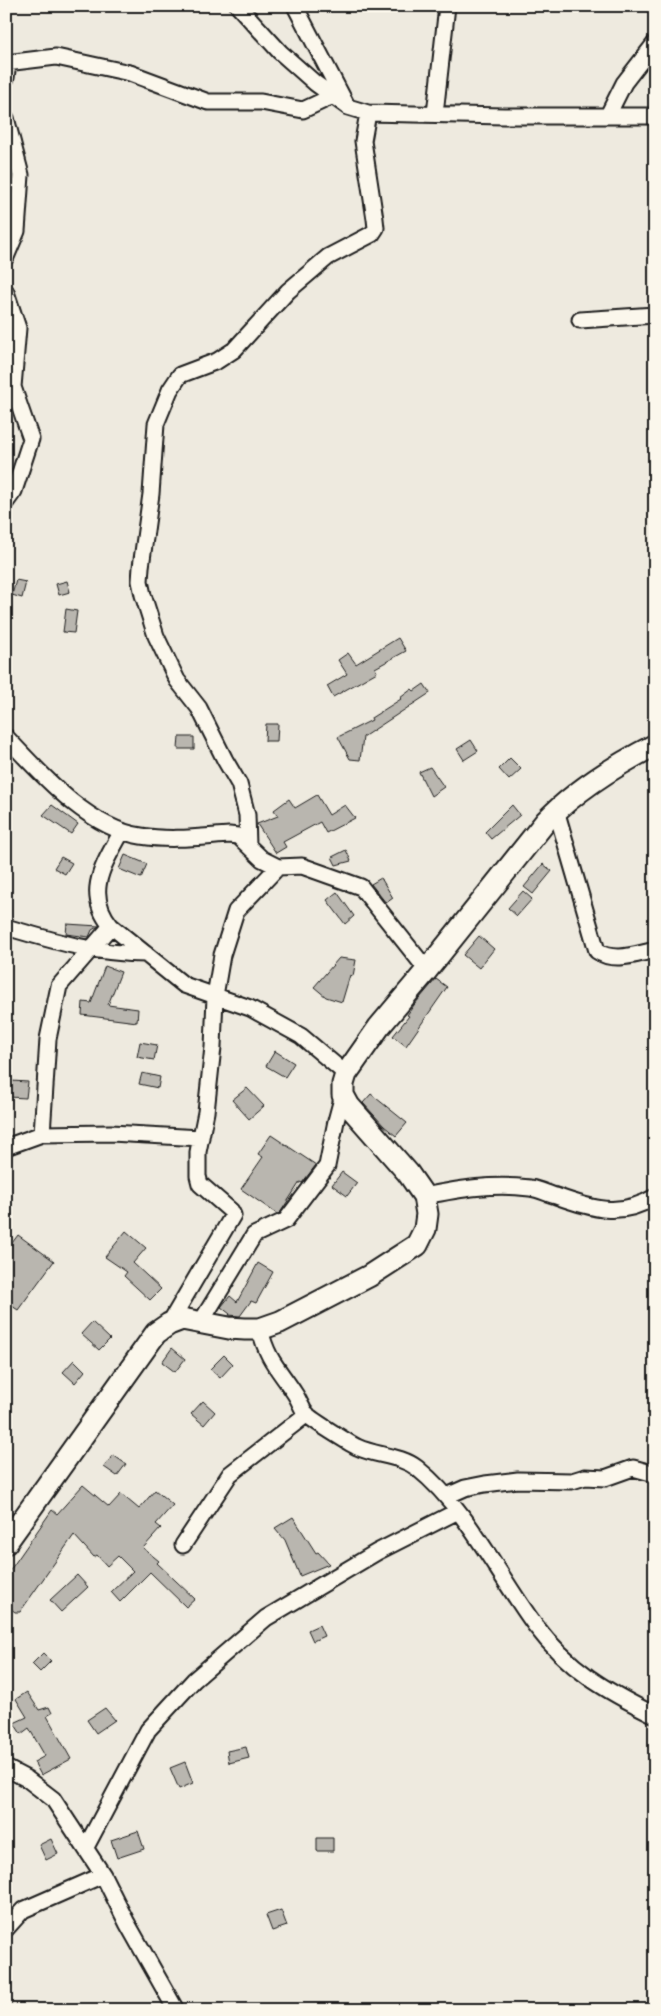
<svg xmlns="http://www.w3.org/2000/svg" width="661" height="2016" font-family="Mali,sans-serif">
	<rect width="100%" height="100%" fill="#eeeadf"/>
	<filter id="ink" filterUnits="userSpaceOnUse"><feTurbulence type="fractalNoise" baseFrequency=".02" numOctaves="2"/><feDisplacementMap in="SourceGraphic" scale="10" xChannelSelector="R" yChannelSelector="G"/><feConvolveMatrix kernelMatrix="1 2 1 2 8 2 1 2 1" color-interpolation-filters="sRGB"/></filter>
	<g filter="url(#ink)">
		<path fill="#b9b6af" stroke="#1c1c1c" d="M16 580 26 582 22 598 12 595Z
			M67 581 70 592 59 595 56 584Z
			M66 609 77 611 74 633 63 632Z
			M398 638 406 651 375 668 377 672 333 697 327 686 347 674 338 660 348 653 356 664Z
			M424 684 430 693 363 737 360 760 350 759 338 737 372 720 371 718 401 699 400 698 412 689 414 691Z
			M266 724H278L277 741H265Z
			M179 737H194V749H178Z
			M471 740 478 751 464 760 457 749Z
			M510 758 521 769 509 780 499 769Z
			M430 767 444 787 431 796 419 772Z
			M317 795 329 815 345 805 355 818 326 833 320 822 283 842 286 847 276 853 257 824 278 816 274 810 289 799 295 808Z
			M52 805 78 824 71 834 43 815Z
			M512 805 520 815 491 839 485 832Z
			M346 850 351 861 336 865 332 857Z
			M125 855 147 864 141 878 119 869Z
			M61 857 72 863 65 874 54 868Z
			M543 864 552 871 533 894 524 887Z
			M381 878 393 898 386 903 371 884Z
			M523 891 532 899 517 916 508 908Z
			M337 892 354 916 345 924 327 900Z
			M67 924 99 926 92 930 89 937 66 934Z
			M479 936 494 949 479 968 463 955Z
			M339 958 356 960 353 976 350 975 342 1002 326 997 314 987Z
			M105 966 121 972 108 1005 138 1009 137 1022 82 1015 83 1002 91 1003Z
			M436 979 447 987 406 1046 393 1036 409 1016 407 1015 414 1005Z
			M140 1042 157 1045 154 1060 137 1057Z
			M275 1051 294 1063 285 1077 266 1066Z
			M142 1073 160 1077 158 1088 139 1084Z
			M11 1081 28 1082 26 1098 9 1097Z
			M247 1088 264 1106 249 1119 232 1100Z
			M371 1094 407 1123 396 1136 384 1126 363 1103Z
			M271 1135 316 1165 302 1183 300 1182 280 1213 277 1214 241 1189 263 1157 258 1154Z
			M342 1172 357 1183 347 1196 332 1185Z
			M126 1231 146 1248 133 1263 161 1289 150 1300 124 1276 127 1272 105 1257Z
			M18 1235 54 1261 18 1310 6 1302V1251Z
			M258 1263 273 1272 256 1303 251 1301 240 1316 229 1315 230 1314 221 1307 230 1296 237 1302Z
			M92 1322 110 1339 99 1350 81 1334Z
			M172 1348 185 1359 175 1372 162 1362Z
			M224 1355 233 1364 220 1378 210 1369Z
			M74 1360 85 1371 75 1383 63 1372Z
			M203 1401 215 1412 204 1425 191 1414Z
			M113 1455 126 1464 117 1476 104 1467Z
			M83 1485 109 1507 121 1494 139 1509 155 1490 173 1505 156 1524 161 1528 143 1548 159 1561 157 1563 195 1599 186 1607 150 1572 120 1602 111 1592 133 1571 118 1556 107 1566 97 1555 94 1557 74 1535 20 1612H15L6 1605V1576L52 1510 57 1514Z
			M293 1517 316 1553 318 1552 329 1564 300 1576 285 1540 275 1528Z
			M77 1575 88 1587 61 1612 50 1600Z
			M319 1625 324 1636 313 1641 308 1630Z
			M43 1653 51 1661 40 1672 32 1664Z
			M27 1692 39 1710 49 1707 52 1713 47 1716 71 1759 41 1775 34 1762 45 1756 29 1728 21 1734 14 1723 27 1717 16 1699Z
			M105 1708 115 1720 96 1733 87 1720Z
			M246 1747 249 1758 229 1763 227 1751Z
			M185 1762 193 1783 179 1789 170 1768Z
			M138 1831 144 1849 117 1858 111 1840Z
			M317 1838H333V1851H317Z
			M51 1839 58 1854 46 1860 39 1845Z
			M281 1910 287 1926 272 1931 266 1915Z"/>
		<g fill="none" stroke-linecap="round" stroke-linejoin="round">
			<g stroke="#1c1c1c" stroke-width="19">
				<path id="minor" d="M238 6 280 52 315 83 348 107 368 113 504 116H655
					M295 6 346 104
					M6 63 56 57 130 73 208 102H261L303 110 333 96
					M6 78 8 63
					M435 114 447 6
					M608 115 624 83 655 43
					M6 118 21 175 17 231 6 257
					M6 292 18 328 13 387 31 439 14 491 6 502
					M580 320 655 315
					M6 737C41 774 88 828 141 836 170 841 200 837 229 835L238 836 262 859 278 867 302 866 361 887 427 970
					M556 810 597 951C614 963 636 954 655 950
					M122 831C105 863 83 892 111 926L184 985 250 1008 301 1036 346 1074
					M248 845 247 815 239 784 225 760 199 708 177 680 156 636 143 595 140 581 141 567 151 494 156 424 170 390 180 375 217 361 234 350 288 291 328 257 372 234 376 228 375 219 363 141 368 113
					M6 927C53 941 97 954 146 954
					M42 1134 48 1039 59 986 111 926
					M6 1147 42 1134 111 1133 201 1138
					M424 1196C460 1189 493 1183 530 1188 539 1189 548 1194 556 1196 592 1209 620 1218 655 1197
					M201 1322 254 1235 286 1220 327 1166 336 1121 343 1095
					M169 1324 233 1215 231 1211 200 1184 198 1176V1152L206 1112 213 1047 215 996 222 955 236 911 278 867
					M260 1329C267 1360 279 1369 295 1394 299 1400 302 1409 306 1414 312 1420 349 1443 357 1447 376 1456 400 1455 417 1468 466 1507 498 1575 535 1625 568 1669 606 1691 655 1715
					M447 1496 465 1488 485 1484 518 1480 572 1481 585 1477 605 1478 633 1468 655 1474
					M183 1545 230 1474 307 1414
					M6 1768 27 1779 53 1799 103 1875 127 1923 176 2010
					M86 1847 148 1730 194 1680 266 1618 377 1552 458 1511
					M6 1929 23 1910 103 1875"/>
			</g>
			<g stroke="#1c1c1c" stroke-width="25">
				<path id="secondary" d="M6 1543 156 1333 169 1324 182 1319 229 1328 245 1329H260L280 1322 369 1276 417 1245 425 1229 427 1214 424 1196 408 1173 349 1106 343 1095V1084L346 1074 379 1027 427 970 546 821C577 789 616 765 655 745"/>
			</g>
			<path stroke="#1c1c1c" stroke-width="2.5" stroke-dasharray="1 4" stroke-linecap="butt" d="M8 50 9 6"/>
			<use href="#minor" stroke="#fbf7ec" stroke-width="15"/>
			<use href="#secondary" stroke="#fbf7ec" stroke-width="21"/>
		</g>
	</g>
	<rect width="661" height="2016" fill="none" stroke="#fbf7ec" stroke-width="25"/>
	<rect x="12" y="12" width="636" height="1991" fill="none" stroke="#1c1c1c" stroke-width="2" filter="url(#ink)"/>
</svg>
